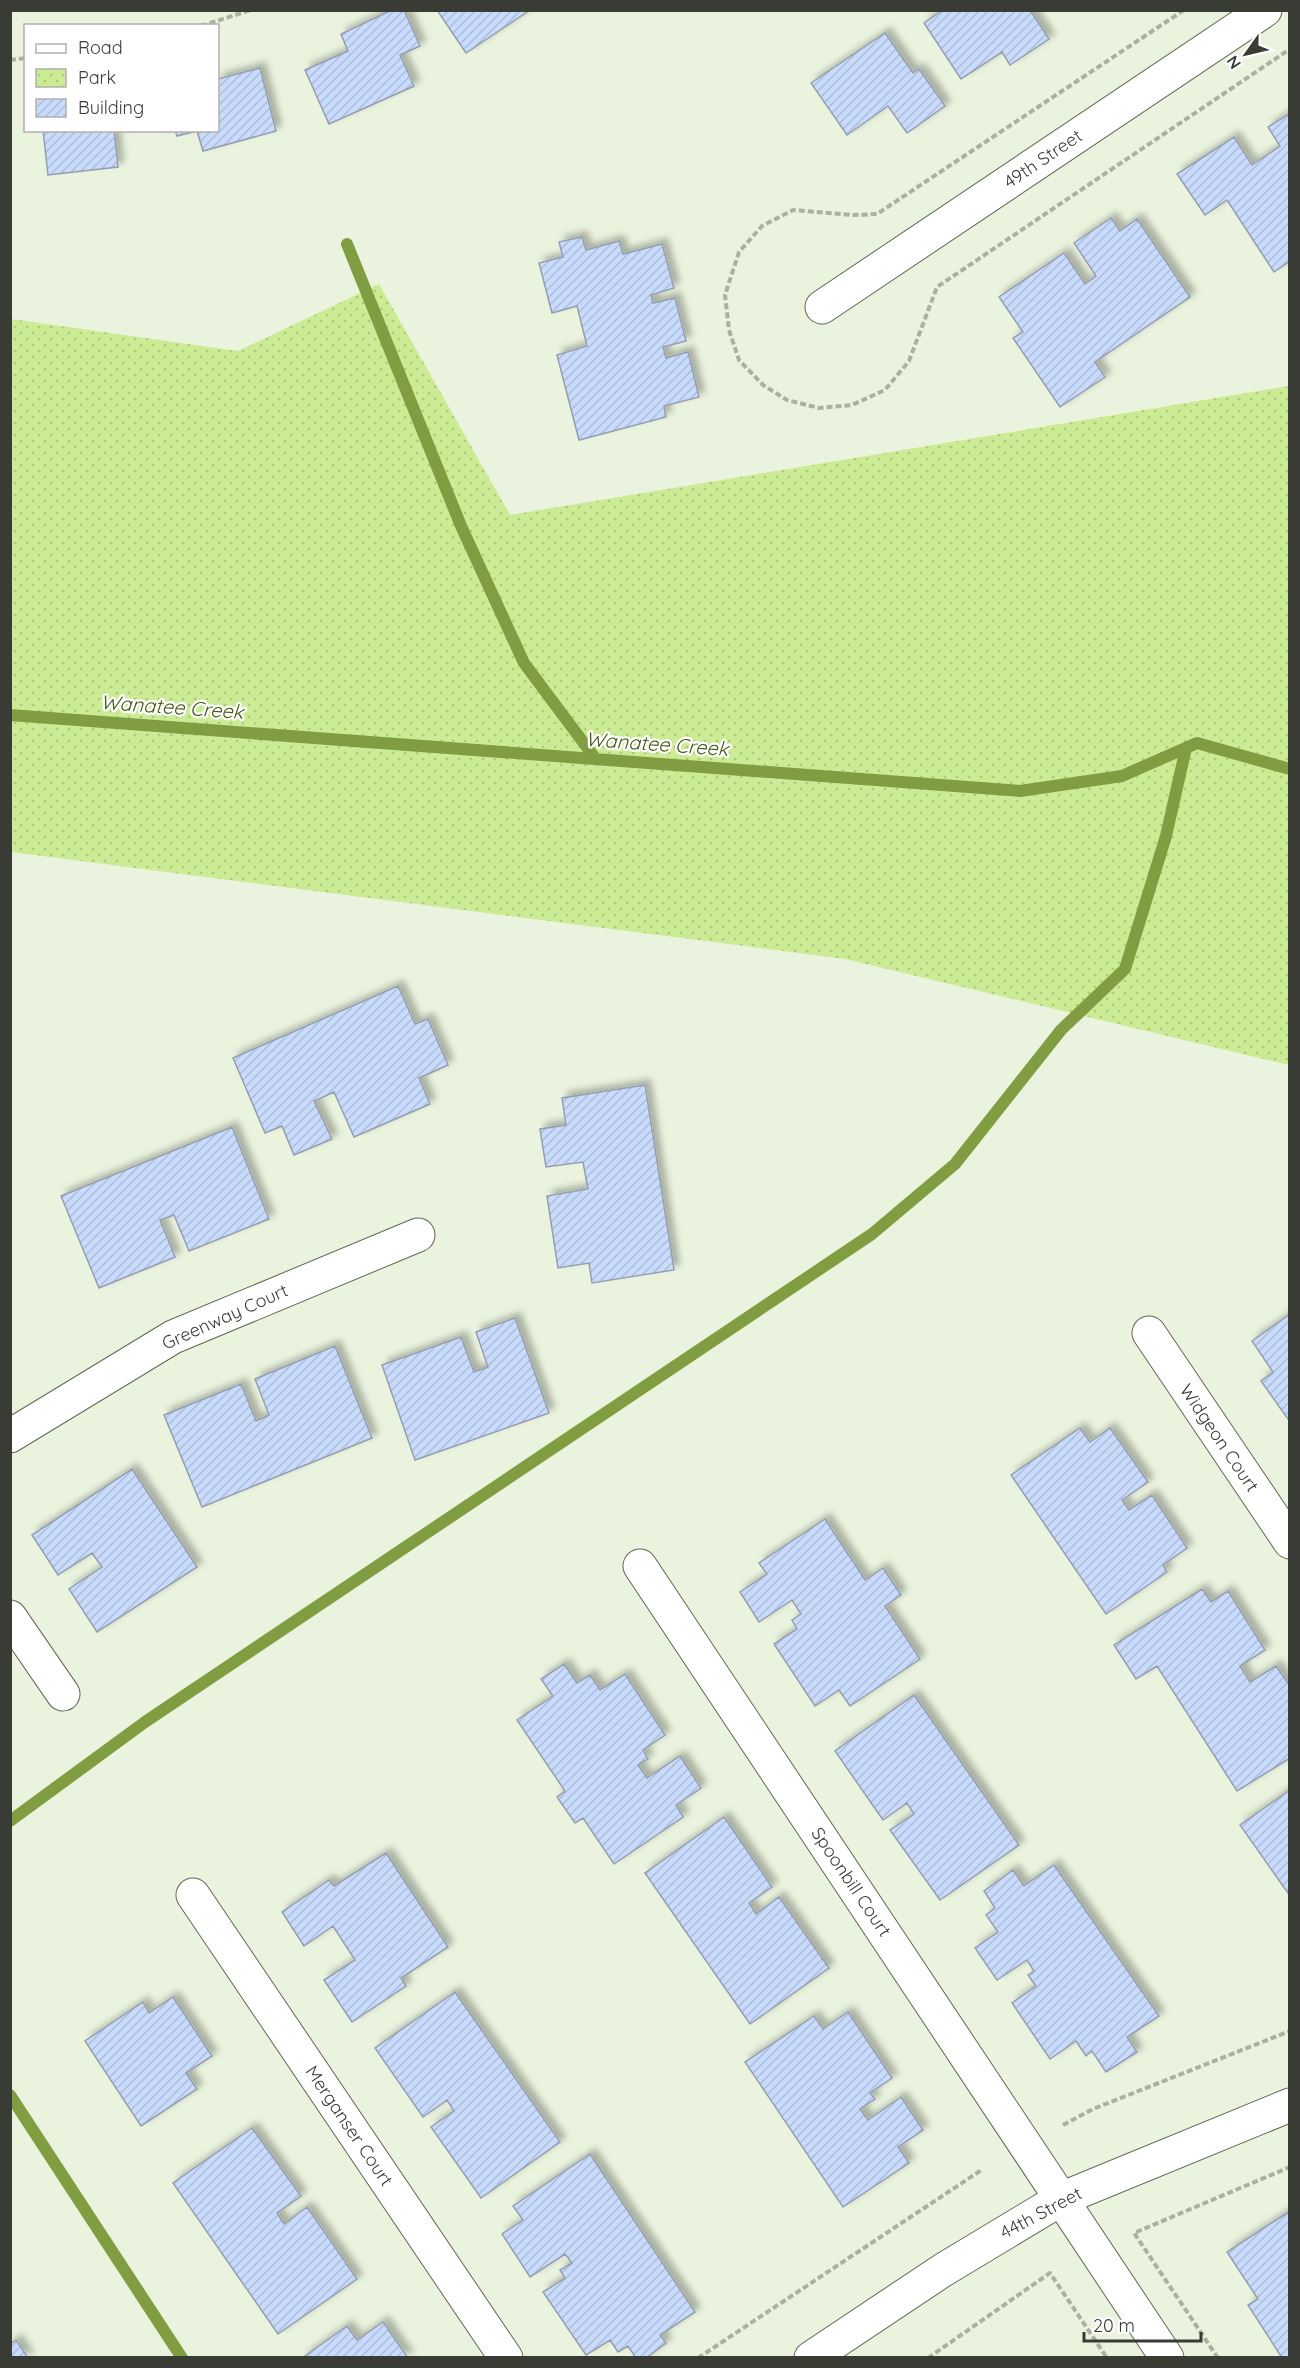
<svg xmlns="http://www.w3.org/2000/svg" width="1300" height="2368" font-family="Quicksand,sans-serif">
	<defs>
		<pattern id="park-dots" width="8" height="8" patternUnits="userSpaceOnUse" patternTransform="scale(1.5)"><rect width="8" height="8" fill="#cbeb94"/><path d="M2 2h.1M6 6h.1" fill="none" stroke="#afca80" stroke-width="1.8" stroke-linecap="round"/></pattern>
		<pattern id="building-hatch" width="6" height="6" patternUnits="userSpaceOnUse" patternTransform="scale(1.5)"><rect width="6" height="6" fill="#c9dbfc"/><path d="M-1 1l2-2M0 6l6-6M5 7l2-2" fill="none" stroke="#adbdd9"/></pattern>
		<filter id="shadow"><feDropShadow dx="5.5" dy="-5.5" stdDeviation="3" flood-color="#0004"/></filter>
	</defs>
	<rect width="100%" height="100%" fill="#eaf3de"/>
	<path fill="url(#park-dots)" d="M379 284 510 515 1289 386V1065L845 959 11 852V319L238 351Z"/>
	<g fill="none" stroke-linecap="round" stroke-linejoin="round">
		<path stroke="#809e41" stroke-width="12" d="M347 244 461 526 524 663 595 758
			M10 715 1020 791 1122 776 1197 743 1290 769
			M10 1821 145 1722 872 1234 955 1164 1061 1030 1125 969 1166 836 1186 748
			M10 2095 182 2358"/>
	</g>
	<path fill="url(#building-hatch)" stroke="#949eaf" stroke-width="1.5" filter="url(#shadow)" d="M392 10H404L420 46 400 55 414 86 329 124 305 70 348 51 341 34Z
		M437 10H530L466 53Z
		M943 10H1030L1049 39 1010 65 1002 52 961 79 924 23Z
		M885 33 913 73 919 69 945 106 907 133 888 106 847 135 811 83Z
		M260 68 276 131 203 151 197 131 177 136 175 130H218V79Z
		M1290 113V261L1274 272 1227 200 1205 215 1177 174 1234 137 1252 165 1280 146 1268 127Z
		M43 130H114L118 167 48 175Z
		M1111 218 1120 231 1137 219 1190 297 1095 362 1105 377 1060 407 1013 338 1023 332 999 297 1064 253 1085 284 1096 276 1074 243Z
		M582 237 586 250 619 241 623 254 662 244 674 288 651 295 653 303 675 298 686 341 663 347 666 358 688 352 699 397 664 406 666 417 579 440 557 355 587 346 577 306 552 313 539 263 563 257 559 242Z
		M398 986 415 1024 428 1019 448 1065 419 1078 430 1104 354 1137 334 1092 314 1101 332 1139 294 1155 282 1126 265 1133 233 1058Z
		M645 1085 674 1270 592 1283 589 1263 558 1268 547 1196 588 1189 583 1162 546 1167 540 1129 566 1125 562 1098Z
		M232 1127 269 1219 189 1251 174 1215 160 1220 175 1257 99 1288 61 1196Z
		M1290 1314V1422L1261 1381 1273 1372 1252 1341Z
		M515 1318 549 1413 415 1460 382 1365 461 1337 474 1372 488 1367 476 1332Z
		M335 1346 372 1438 202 1507 164 1415 241 1384 256 1421 269 1415 255 1379Z
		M1080 1428 1090 1442 1110 1428 1148 1482 1122 1500 1129 1510 1152 1495 1187 1548 1163 1565 1167 1572 1106 1614 1011 1475Z
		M132 1469 197 1567 97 1632 69 1589 102 1567 92 1553 58 1575 32 1535Z
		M825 1519 865 1580 883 1568 901 1595 885 1606 920 1659 850 1706 839 1690 815 1706 774 1644 797 1629 792 1620 801 1614 792 1600 759 1622 740 1592 767 1574 759 1563Z
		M1202 1589 1211 1602 1228 1591 1265 1650 1240 1666 1250 1682 1276 1666 1290 1686V1758L1237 1791 1157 1666 1136 1679 1114 1645Z
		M564 1664 577 1683 590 1675 600 1690 625 1674 665 1735 643 1750 648 1759 638 1765 647 1778 680 1756 701 1788 676 1805 683 1817 614 1864 583 1818 575 1823 557 1797 565 1791 517 1720 553 1696 541 1679Z
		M914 1695 1019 1845 940 1900 890 1830 914 1814 907 1803 883 1820 835 1751Z
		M1290 1790V1896L1240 1825Z
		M724 1817 772 1887 749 1903 756 1914 779 1897 829 1968 750 2024 645 1873Z
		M386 1853 448 1947 401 1978 406 1986 352 2022 324 1980 355 1960 333 1926 304 1946 282 1912 329 1880 334 1886Z
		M1054 1865 1159 2016 1127 2037 1137 2052 1106 2072 1092 2051 1086 2056 1076 2041 1050 2059 1012 2003 1036 1986 1028 1975 1034 1971 1027 1960 997 1980 975 1948 998 1932 986 1915 995 1908 984 1891 1013 1870 1024 1886Z
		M455 1992 560 2142 481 2198 431 2127 454 2111 447 2100 423 2117 375 2048Z
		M173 1997 212 2056 186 2073 197 2089 141 2126 85 2041 143 2002 149 2013Z
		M848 2012 892 2078 870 2093 875 2099 860 2109 868 2120 901 2097 923 2130 898 2147 909 2163 843 2207 745 2062 814 2016 823 2029Z
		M252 2128 301 2196 277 2213 284 2224 307 2207 357 2279 278 2334 173 2183Z
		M590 2154 695 2312 660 2335 666 2343 646 2358H636L628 2346 618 2352 610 2340 586 2355 543 2292 565 2278 560 2270 572 2263 565 2254 530 2277 502 2234 523 2220 513 2206Z
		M1290 2211V2358H1282L1248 2305 1258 2299 1227 2252Z
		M383 2322 408 2358H302L347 2326 357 2340Z
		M16 2340 28 2358H10V2344Z"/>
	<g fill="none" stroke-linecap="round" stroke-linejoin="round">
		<g stroke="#616856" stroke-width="35">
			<path id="street" d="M822 307 1265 10
				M1149 1333 1290 1542
				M10 1436 173 1337 418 1235
				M640 1566 1167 2358
				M10 1617 63 1694
				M193 1895 506 2358"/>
		</g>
		<g stroke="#616856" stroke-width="35">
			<path id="secondary" d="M811 2358 943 2270 1061 2199 1290 2105"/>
		</g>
		<path stroke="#aab1a1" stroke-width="4" stroke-dasharray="6 3" stroke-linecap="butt" d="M1184 10 877 214 854 215 793 210 762 226 739 252 725 295 729 330 739 360 763 385 787 400 819 408 852 405 885 390 909 361 937 287 1290 49
			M201 26 251 10
			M10 60 26 58
			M1063 2125 1093 2109 1290 2031
			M698 2358 983 2169
			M928 2358 1050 2273 1107 2358
			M1218 2358 1134 2233 1290 2167"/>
		<use href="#street" stroke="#fff" stroke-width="33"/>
		<use href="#secondary" stroke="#fff" stroke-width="33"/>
	</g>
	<g text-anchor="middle" stroke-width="4.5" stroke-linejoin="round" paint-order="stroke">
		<g font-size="18" fill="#393c35" stroke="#fff">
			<text transform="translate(1043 159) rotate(-34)" y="6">49th Street</text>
			<text transform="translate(225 1317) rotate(-24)" y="6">Greenway Court</text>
			<text transform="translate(1219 1438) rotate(56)" y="6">Widgeon Court</text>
			<text transform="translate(851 1882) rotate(56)" y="6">Spoonbill Court</text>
			<text transform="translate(349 2126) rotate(56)" y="6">Merganser Court</text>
			<text transform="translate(1041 2213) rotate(-28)" y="6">44th Street</text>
		</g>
		<g font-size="20" font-style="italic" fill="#435715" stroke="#fff">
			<text transform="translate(172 707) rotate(4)" y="7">Wanatee Creek</text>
			<text transform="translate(657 744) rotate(4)" y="7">Wanatee Creek</text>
		</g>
	</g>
	<rect width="1300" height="2368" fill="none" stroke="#393c35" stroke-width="24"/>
	<rect x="24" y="24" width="195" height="108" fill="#ffffff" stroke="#b0b1ae" stroke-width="1.5"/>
	<rect x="36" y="44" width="30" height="9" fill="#ffffff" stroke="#b0b1ae" stroke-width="1.5"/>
	<text x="78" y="54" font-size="18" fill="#393c35">Road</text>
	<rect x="36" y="69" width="30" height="18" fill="url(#park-dots)" stroke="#b0b1ae" stroke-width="1.5"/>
	<text x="78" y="84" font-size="18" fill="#393c35">Park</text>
	<rect x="36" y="99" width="30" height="18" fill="url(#building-hatch)" stroke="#b0b1ae" stroke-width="1.5"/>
	<text x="78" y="114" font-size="18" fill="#393c35">Building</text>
	<g transform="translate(1246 54) rotate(236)" stroke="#ffffff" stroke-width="4.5" paint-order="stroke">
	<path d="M0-4.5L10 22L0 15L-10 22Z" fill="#393c35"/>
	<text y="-9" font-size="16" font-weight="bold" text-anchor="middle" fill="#393c35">N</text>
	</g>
	<path d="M1084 2332v9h117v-9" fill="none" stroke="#393c35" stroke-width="3"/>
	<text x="1093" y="2332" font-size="18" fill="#393c35" stroke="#ffffff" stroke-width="4.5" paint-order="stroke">20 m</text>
</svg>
